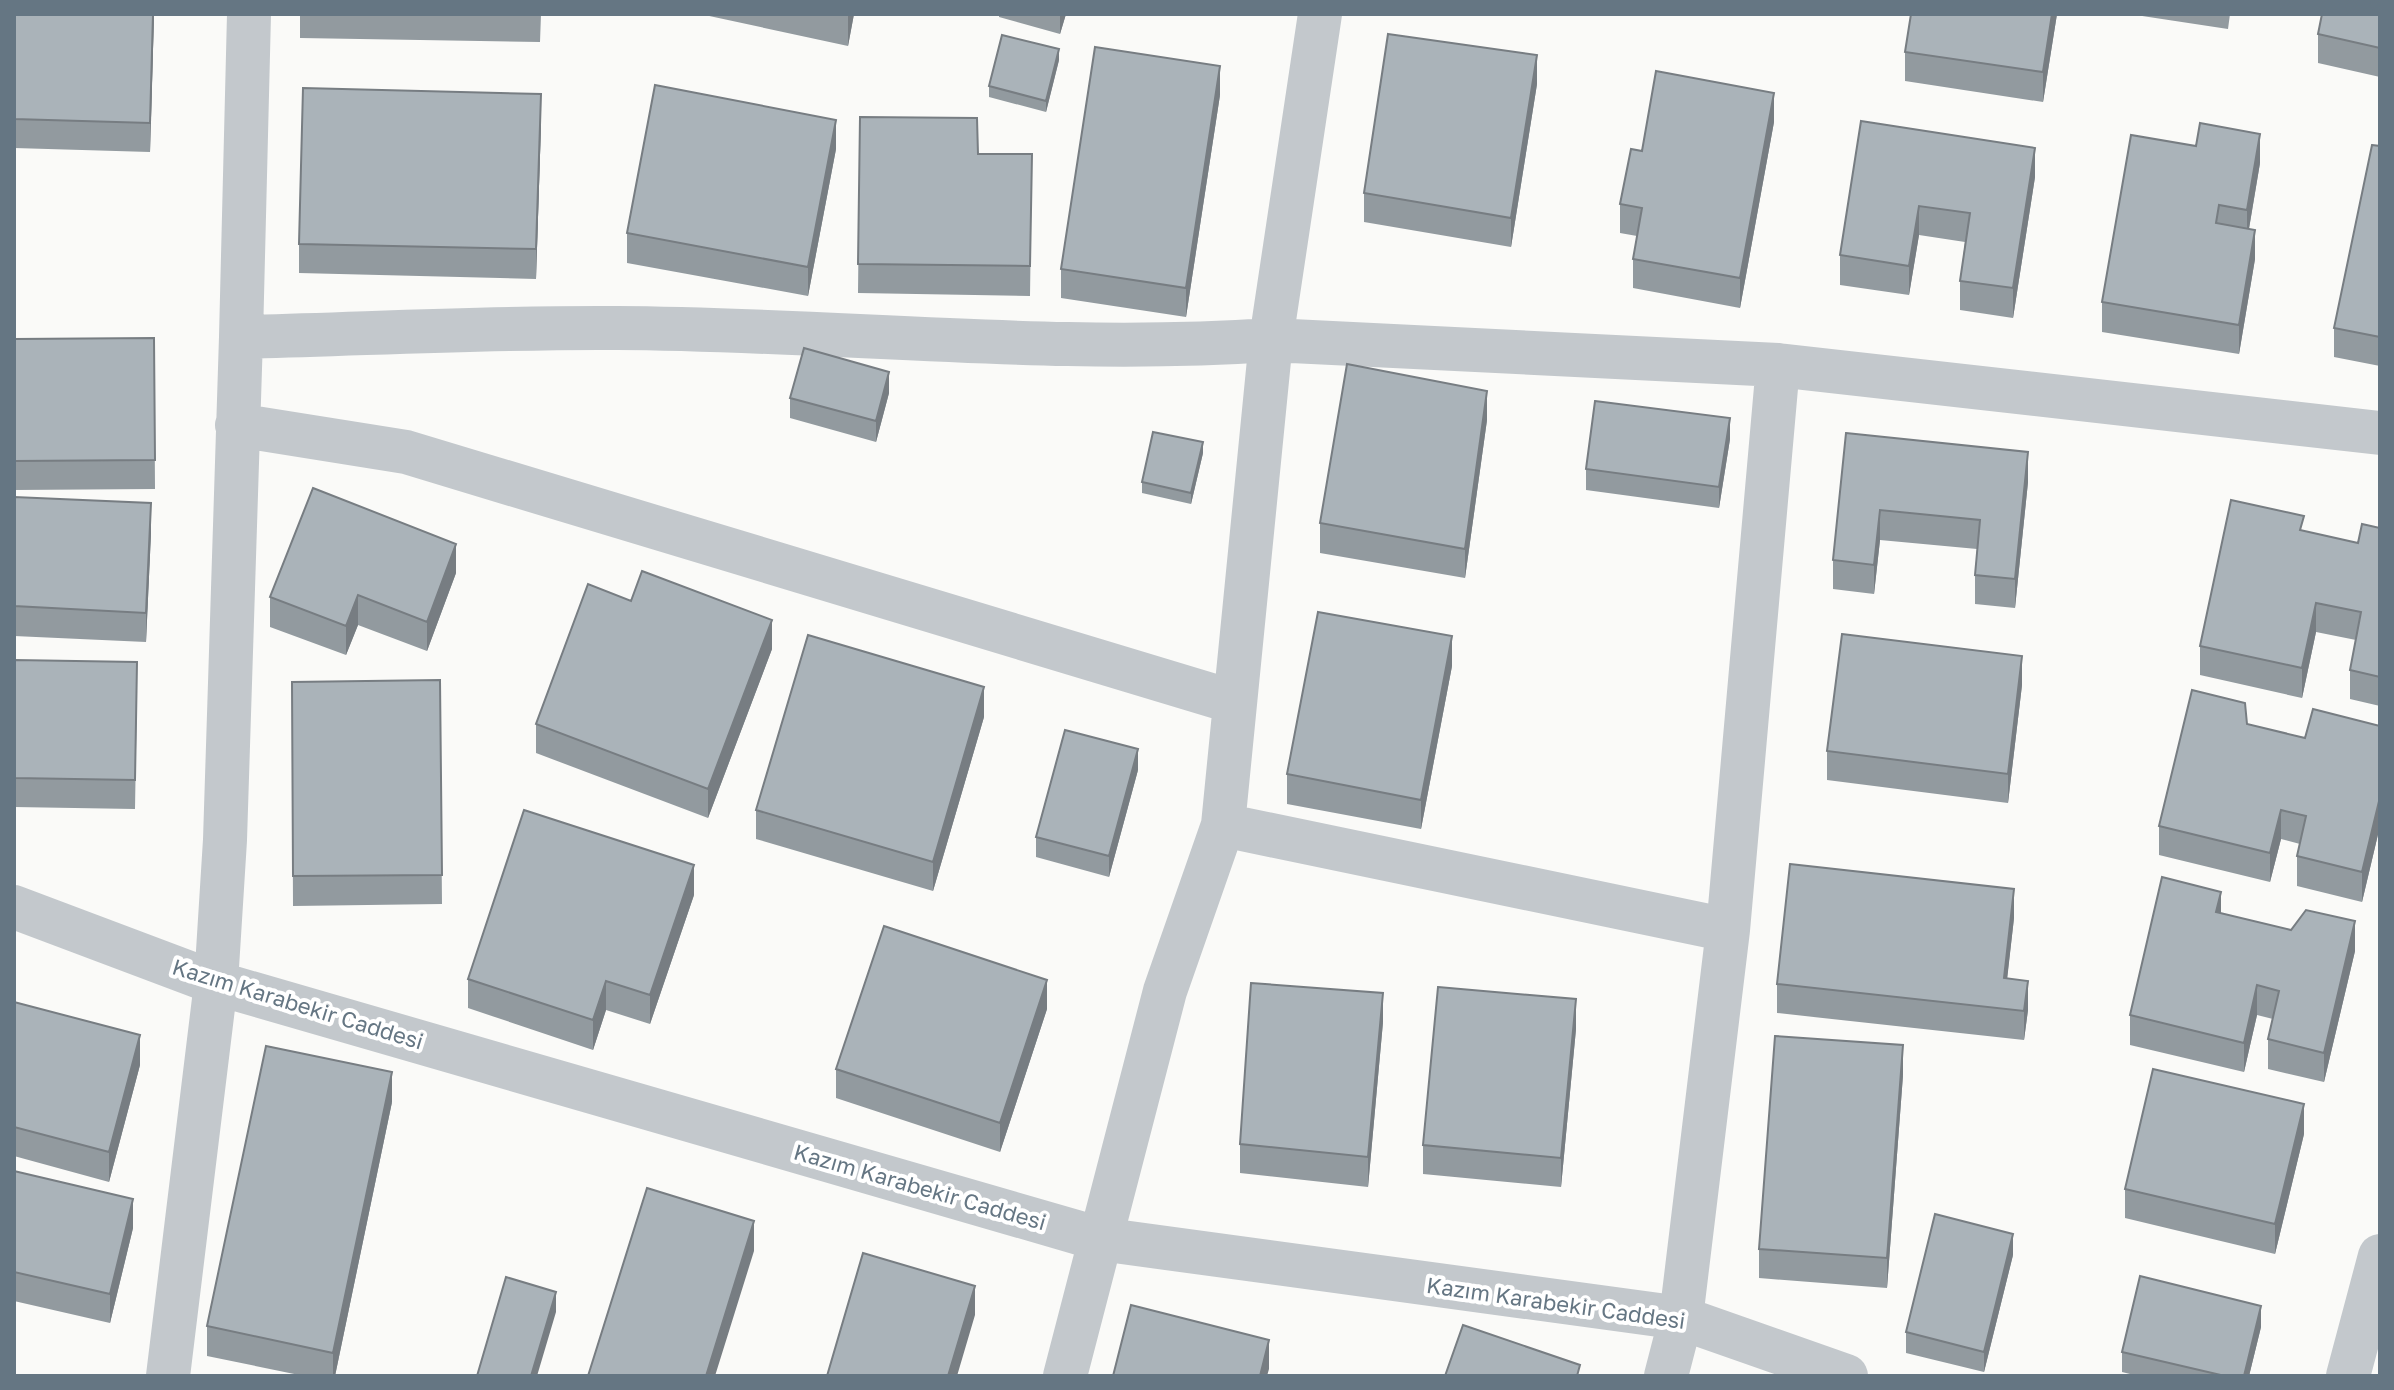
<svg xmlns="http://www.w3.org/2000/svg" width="2394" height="1390" font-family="'Golos Text',sans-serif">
	<rect width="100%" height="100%" fill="#fafaf8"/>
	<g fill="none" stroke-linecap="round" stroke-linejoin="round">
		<path stroke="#c3c8cc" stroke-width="44" d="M241 337C366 334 492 327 617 328 835 329 1053 355 1271 340L1778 365 2380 433
			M237 425 406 452 1234 702
			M1223 825 1728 930 1778 365
			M14 907 216 983 1100 1239 1681 1318 1846 1376
			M168 1376 216 983 225 840 241 337 249 14
			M1065 1376 1165 991 1223 825 1271 340 1320 14
			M1666 1376 1681 1318 1728 930
			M2348 1376 2380 1256"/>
	</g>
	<path fill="#929a9f" d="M14 14H154L150 152 14 148Z
		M300 14H541L540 42 300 38Z
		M700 14H854L848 46Z
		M999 14H1066L1060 34 999 17Z
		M2057 14 2043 102 1905 81V52Z
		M2129 14H2230L2228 29Z
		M2380 14V77L2318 63V34Z
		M1059 60 1046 112 989 97V86Z
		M1537 84 1511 247 1364 222V193Z
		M1220 95 1186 317 1061 298V269Z
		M860 117 978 154H1032L1030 296 858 293Z
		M1861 121 2035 177 2013 318 1960 310V281L1965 242 1919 235 1909 295 1840 285V255Z
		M1774 122 1740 308 1633 288V259L1637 236 1620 233V204L1642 151Z
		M541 124 536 279 299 273V244Z
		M2380 146V366L2334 357V328Z
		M836 149 808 296 627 263V233Z
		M2260 163 2249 229 2255 259 2239 354 2102 332V302Z
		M154 338 155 489 14 490V339Z
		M889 393 876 442 790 418V398Z
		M1487 420 1465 578 1320 553V523Z
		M1846 433 2028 482 2015 608 1975 604V575L1977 549 1880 540 1874 594 1833 589V560Z
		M1730 439 1719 508 1586 490V469Z
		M1203 453 1191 504 1142 493V482Z
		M14 497 151 533 146 642 14 636Z
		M2380 528V706L2350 699V670L2356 640 2316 632 2302 698 2200 675V646L2304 531 2358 543Z
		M456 573 427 651 358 625 346 655 270 627V597Z
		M631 601 772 649 708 818 536 753V724Z
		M14 660 137 691 135 809 14 807Z
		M1452 666 1421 829 1287 804V774Z
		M440 680 442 904 293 906 292 682Z
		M2022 685 2008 803 1827 780V751Z
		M984 717 933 891 756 839V810Z
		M2247 724 2305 738 2380 726V826L2362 902 2297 886V856L2300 844 2281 839 2270 882 2159 855V826Z
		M1138 770 1109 877 1036 857V837Z
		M694 895 650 1024 606 1010 593 1050 468 1008V979Z
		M2221 913 2355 951 2324 1082 2268 1069V1039L2273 1019 2257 1015 2244 1072 2130 1045V1015Z
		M2014 918 2007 978 2028 1010 2024 1040 1777 1013V984Z
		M14 1002 140 1065 109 1182 14 1156Z
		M1047 1009 1000 1152 836 1098V1069Z
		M1383 1022 1368 1187 1240 1173V1144Z
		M1576 1029 1561 1187 1423 1174V1145Z
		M1903 1075 1887 1288 1759 1278V1249Z
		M392 1102 335 1376H304L207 1356V1326Z
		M2304 1134 2275 1254 2125 1218V1189Z
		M14 1171 133 1228 110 1323 14 1301Z
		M2013 1255 1984 1372 1906 1353V1332Z
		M2261 1327 2249 1376H2138L2122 1372V1352Z"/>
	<path fill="#777d82" d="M153 14H154L150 152V123Z
		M848 14H854L848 46Z
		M1060 14H1066L1060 34Z
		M2052 14H2057L2043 102V72Z
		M1059 49V60L1046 112V101Z
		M1537 55V84L1511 247V218Z
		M1220 66V95L1186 317V288Z
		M1774 93V122L1740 308V278Z
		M541 94V124L536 279V249Z
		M836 120V149L808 296V267Z
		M2260 134V163L2247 240V210Z
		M2035 148V177L2013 318V288Z
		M1919 206V235L1909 295V266Z
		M2255 230V259L2239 354V325Z
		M889 372V393L876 442V421Z
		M1487 391V420L1465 578V549Z
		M1730 418V439L1719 508V487Z
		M1203 442V453L1191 504V493Z
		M2028 452V482L2015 608V579Z
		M151 503V533L146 642V613Z
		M1880 510V540L1874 594V565Z
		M456 544V573L427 651V622Z
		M358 595V625L346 655V626Z
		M2316 603V632L2302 698V668Z
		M772 620V649L708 818V789Z
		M1452 636V666L1421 829V800Z
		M2022 656V685L2008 803V774Z
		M984 687V717L933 891V862Z
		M1138 749V770L1109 877V856Z
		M2380 797V826L2362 902V872Z
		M2281 810V839L2270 882V853Z
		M694 865V895L650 1024V995Z
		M2014 889V918L2004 1007V978Z
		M2221 892V921L2216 912Z
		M2355 921V951L2324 1082V1053Z
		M1047 980V1009L1000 1152V1123Z
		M606 981V1010L593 1050V1020Z
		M2028 981V1010L2024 1040V1011Z
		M2257 985V1015L2244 1072V1043Z
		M1383 993V1022L1368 1187V1157Z
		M1576 999V1029L1561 1187V1158Z
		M140 1035V1065L109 1182V1152Z
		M1903 1045V1075L1887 1288V1258Z
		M392 1072V1102L335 1376H333V1353Z
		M2304 1104V1134L2275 1254V1224Z
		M133 1199V1228L110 1323V1294Z
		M754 1221V1251L715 1376H706Z
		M2013 1234V1255L1984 1372V1352Z
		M975 1286V1315L957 1376H948Z
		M556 1292V1312L537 1376H531Z
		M2261 1306V1327L2249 1376H2244Z
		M1269 1340V1369L1267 1376H1260Z"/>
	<path fill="#aab3b9" stroke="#777d82" stroke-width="2" d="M14 14H153L150 123 14 119Z
		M1911 14H2052L2043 72 1905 52Z
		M2322 14H2380V48L2318 34Z
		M1388 34 1537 55 1511 218 1364 193Z
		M1002 35 1059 49 1046 101 989 86Z
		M1095 47 1220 66 1186 288 1061 269Z
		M1656 71 1774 93 1740 278 1633 259 1642 208 1620 204 1631 149 1642 151Z
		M655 85 836 120 808 267 627 233Z
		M303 88 541 94 536 249 299 244Z
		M860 117 977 118 978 154H1032L1030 266 858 264Z
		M1861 121 2035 148 2013 288 1960 281 1970 213 1919 206 1909 266 1840 255Z
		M2200 123 2260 134 2247 210 2219 205 2216 223 2255 230 2239 325 2102 302 2131 135 2196 146Z
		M2372 145 2380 146V337L2334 328Z
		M154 338 155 460 14 461V339Z
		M804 348 889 372 876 421 790 398Z
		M1347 364 1487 391 1465 549 1320 523Z
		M1595 401 1730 418 1719 487 1586 469Z
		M1153 432 1203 442 1191 493 1142 482Z
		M1846 433 2028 452 2015 579 1975 575 1980 520 1880 510 1874 565 1833 560Z
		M313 488 456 544 427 622 358 595 346 626 270 597Z
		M14 497 151 503 146 613 14 606Z
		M2231 500 2304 516 2300 530 2358 543 2362 524 2380 528V677L2350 670 2361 612 2316 603 2302 668 2200 646Z
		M642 571 772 620 708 789 536 724 588 584 631 601Z
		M1318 612 1452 636 1421 800 1287 774Z
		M1842 634 2022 656 2008 774 1827 751Z
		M808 635 984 687 933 862 756 810Z
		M14 660 137 662 135 780 14 778Z
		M440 680 442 875 293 876 292 682Z
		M2192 690 2245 703 2247 724 2305 738 2313 709 2380 726V797L2362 872 2297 856 2306 816 2281 810 2270 853 2159 826Z
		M1065 730 1138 749 1109 856 1036 837Z
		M524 810 694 865 650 995 606 981 593 1020 468 979Z
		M1790 864 2014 889 2004 978 2028 981 2024 1011 1777 984Z
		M2162 877 2221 892 2216 912 2291 930 2306 910 2355 921 2324 1053 2268 1039 2279 991 2257 985 2244 1043 2130 1015Z
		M884 926 1047 980 1000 1123 836 1069Z
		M1251 983 1383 993 1368 1157 1240 1144Z
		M1438 987 1576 999 1561 1158 1423 1145Z
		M14 1002 140 1035 109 1152 14 1127Z
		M1775 1036 1903 1045 1887 1258 1759 1249Z
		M266 1046 392 1072 333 1353 207 1326Z
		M2153 1069 2304 1104 2275 1224 2125 1189Z
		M14 1171 133 1199 110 1294 14 1272Z
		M647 1188 754 1221 706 1376H588Z
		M1935 1214 2013 1234 1984 1352 1906 1332Z
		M863 1253 975 1286 948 1376H827Z
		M2140 1276 2261 1306 2244 1376H2225L2122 1352Z
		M506 1277 556 1292 531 1376H477Z
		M1131 1305 1269 1340 1260 1376H1113Z
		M1463 1325 1580 1365 1577 1376H1445Z"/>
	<g text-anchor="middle" stroke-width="8" stroke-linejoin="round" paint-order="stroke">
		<g font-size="22" fill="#657683" stroke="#fff">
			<text transform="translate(298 1004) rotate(17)" y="8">Kazım Karabekir Caddesi</text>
			<text transform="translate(920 1187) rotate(16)" y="8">Kazım Karabekir Caddesi</text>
			<text transform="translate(1556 1303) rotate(8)" y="8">Kazım Karabekir Caddesi</text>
		</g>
	</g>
	<rect width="2394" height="1390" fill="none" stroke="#657683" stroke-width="32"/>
</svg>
